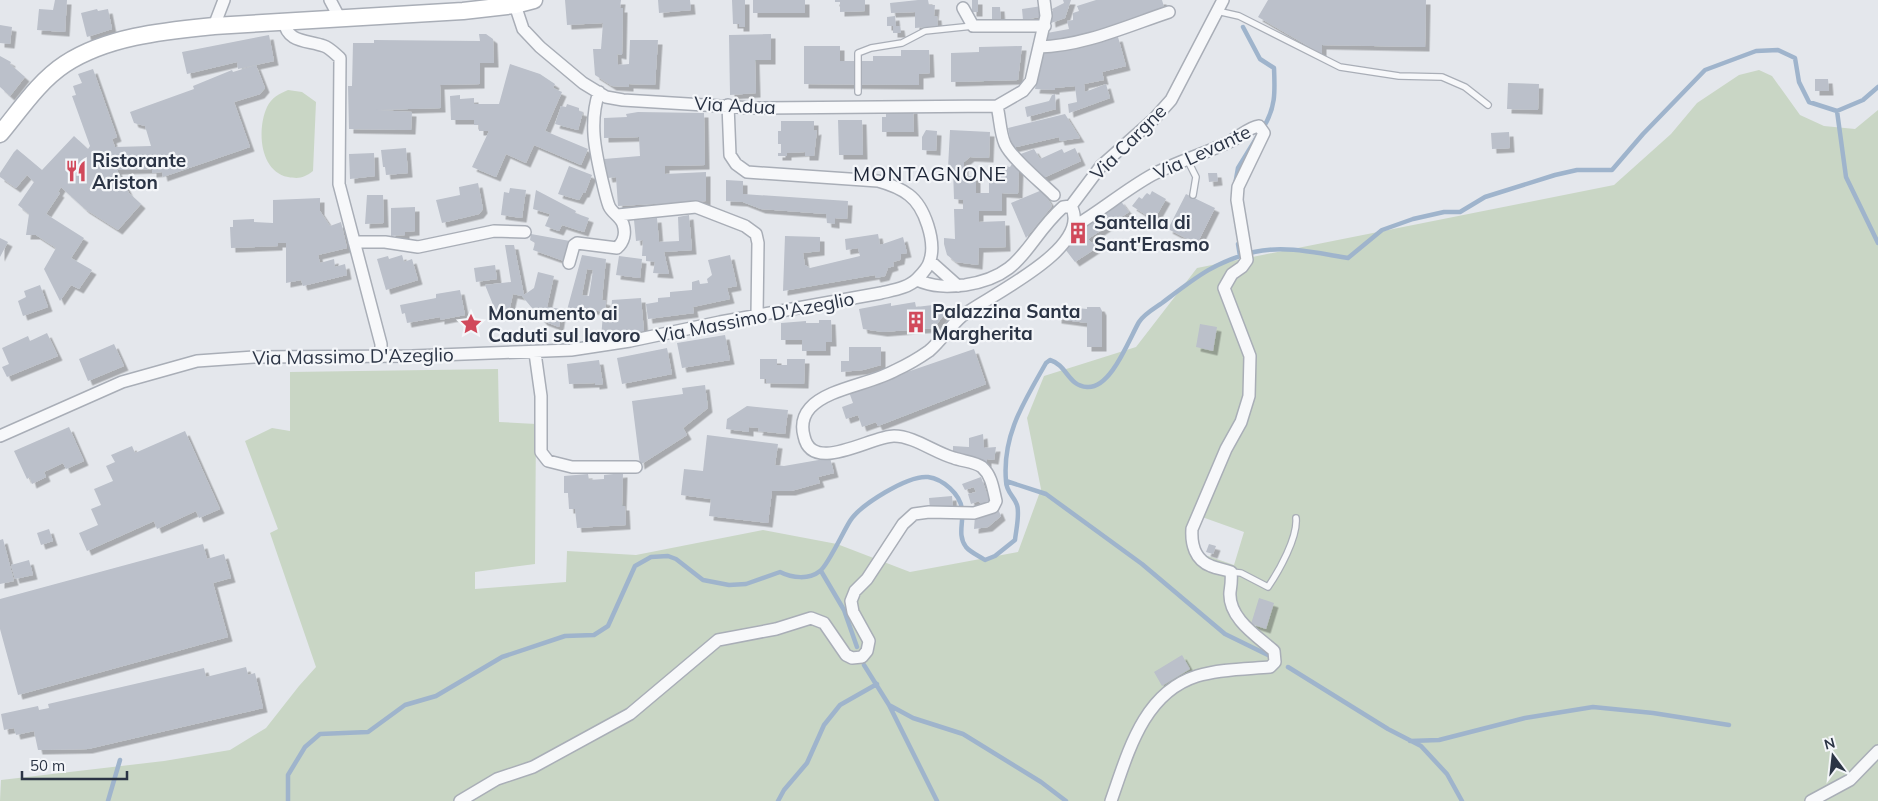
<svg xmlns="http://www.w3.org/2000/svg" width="1878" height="801" font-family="Mulish,sans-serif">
	<defs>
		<filter id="shadow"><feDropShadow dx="4.5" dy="4.5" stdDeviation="0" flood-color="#0004"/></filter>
	</defs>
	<rect width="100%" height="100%" fill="#e4e7ec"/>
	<path fill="#c9d6c5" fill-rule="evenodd" d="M1759 70 1772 76 1800 115 1824 126 1855 129 1878 110V801H0L1 780 164 761 230 750 266 728 299 686 316 667 270 533 278 529 245 441 272 428 290 431V372L498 369 499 422 536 424 535 564 475 572V589L566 582 567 551 636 555 763 530 837 544 910 572 1018 552 1041 489 1027 418 1044 376 1136 347 1197 268 1614 185 1671 134 1697 103 1739 75ZM1202 517 1244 532 1234 565 1199 553 1194 532Z
		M288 90 302 92 316 102 313 171C304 178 299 179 288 177 259 171 257 129 267 107 272 97 279 94 288 90Z"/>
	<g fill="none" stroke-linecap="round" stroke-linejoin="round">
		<path stroke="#9fb4cc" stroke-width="4.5" d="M1243 27 1260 59 1274 68C1275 91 1276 108 1263 128
			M1837 111 1846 177 1878 243
			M1235 185 1238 168 1257 137
			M1238 244 1240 256
			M1006 481 1046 494 1142 564 1225 634 1270 656
			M821 571 844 610 857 647
			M864 665 889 705 937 801
			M1288 667 1388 729 1421 746 1447 774 1462 801
			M889 705 913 718 963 734 1041 782 1066 801
			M1410 741 1439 740 1525 718 1593 707 1653 713 1729 725
			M108 801 120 760
			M288 801V775L305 747 320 734 368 732 405 705 436 696 502 657 565 636 594 635 608 626 635 566 651 557 668 556 676 559 703 580 729 585 746 584 780 572C792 578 809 580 820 571 828 565 843 532 850 521 860 505 908 475 928 477 943 479 960 494 962 509 964 522 957 535 966 547 970 552 979 556 985 560L995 556 1015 540C1016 530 1020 514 1017 505 1014 496 1006 492 1006 481 1002 435 1024 402 1046 363L1050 360C1067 365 1068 386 1087 387 1111 389 1129 339 1139 322 1144 314 1155 308 1162 303 1195 278 1214 262 1254 252 1285 245 1317 253 1348 258L1382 230 1413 219 1444 212H1460L1485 197 1555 175 1577 170H1612L1643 134 1705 70 1756 51 1778 50 1795 58 1799 82 1809 102 1837 111 1863 100 1878 87
			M778 801 784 790 807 763 824 725 840 705 877 684"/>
	</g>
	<path fill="#bbc0ca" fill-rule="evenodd" filter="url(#shadow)" d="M55 0H67L65 32 37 30 39 9 53 10Z
		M565 0H621L620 8H623L622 55 617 54 618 65 629 64 630 40H658L655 85 629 84V87L612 86 595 75 593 49H601L603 23 567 25Z
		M658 0H690L691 10 659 13Z
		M732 0H745V27H739V24H733Z
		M753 0H805V13H753Z
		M835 0H865V11L840 12V2H835Z
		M918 0H928L929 5H935L934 16H937L938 26 915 28V12L891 13 890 3Z
		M972 0H978V12H972Z
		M1063 0H1071L1065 18 1051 23 1050 13 1053 11 1052 9 1064 3Z
		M1096 0H1162L1165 10 1081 37 1047 42V33L1069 29 1067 21 1073 20V13L1079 11 1077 6Z
		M1268 0H1426L1425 47 1322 45V54L1258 17Z
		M1042 6 1040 17 1023 20 1022 9Z
		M992 7H1000L1001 21H992Z
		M97 9 98 11 108 9 112 29 87 37 81 13Z
		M895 16 896 26H900L901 33H893V26H887V17Z
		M0 25 12 27 10 44 0 43Z
		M479 34H486L493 39 494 63H480V84L440 85 441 108 376 110 412 112 411 130 349 129 348 86H352L353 43H374V40L480 41Z
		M771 34V60H755L756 93 730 95 729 35Z
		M269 35 274 61 238 69 237 62 187 74 182 52Z
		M1118 37 1126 66 1102 72 1104 80 1084 84 1085 92 1106 84 1110 98 1069 113 1068 104 1077 102 1075 86 1055 88V90L1035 89 1042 53Z
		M804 46H840V61H873V56H901V50H929L930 73 919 74V85L804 84Z
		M1022 46 1018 80 951 82V53L979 52V47Z
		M0 56 11 62 10 64 25 77 10 96 0 87Z
		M510 64 540 74 555 84 553 88 562 92 545 131 588 149 581 165 534 145 526 163 506 154 496 177 472 167 489 131H479V125H474V120H451L450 96 460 95V99L474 98V104H499Z
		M256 65 265 88 260 94 234 102 250 147 163 177 162 172 152 173V169L117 170 129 193 141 204 118 230 85 209 61 187 58 192 60 193 46 214 84 238 71 258 92 270 79 289 71 285 60 301 44 269 56 248 36 235H26L29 214 18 205 34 182 27 175 16 188 0 177V173L14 152 17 149 42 170 74 136 88 149 90 146 72 96 76 95 73 86 82 83 78 74 93 69 117 137 112 139 115 147 151 146 145 126 134 123 130 112 194 89 193 86 232 70 233 72Z
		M1815 79H1828L1829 91H1815Z
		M1508 83 1539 84 1538 110 1507 109Z
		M1055 94 1056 109 1027 117 1025 107 1049 101 1052 95Z
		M567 104 579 108V111L583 112 578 130 555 124 561 106 566 107Z
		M913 109 914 132H882V117H886V110Z
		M638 112 704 113 705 165 665 166V174L706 172V201L618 206 616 177 608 178 604 159 640 156 639 137 604 138V118L627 117 626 114Z
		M1065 114 1080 138 1060 141 1059 137 1012 148 1008 128Z
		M838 120H862L863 155H839Z
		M781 121H814V131L817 130 814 156H805V152L787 153V156H778V153H781V144H778V131H781Z
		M926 130 937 131 936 151 922 150V137Z
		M950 130 990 132 989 158 970 157 964 162V176H976V193H989V179H1001V174L1005 166 1010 167 1012 164 1019 169 1018 194 1002 193V211H979V222L1005 221 1006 247 979 248 978 265 956 262 947 255 944 244V238L955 239 954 209H963V200L954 199 953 169 948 168Z
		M1509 132 1510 148 1492 149 1491 133Z
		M406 148 408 173 386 175 385 167H383L381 150Z
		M1075 148 1081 161 1043 178 1018 155 1034 149 1040 159 1062 149 1064 153Z
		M374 153 375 176 350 179 349 154Z
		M569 166 592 175 585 193H583L579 200 558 194Z
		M1208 173H1217L1218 181 1209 182Z
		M726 180 743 181V194L848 201 847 219 835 218V224L827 223 826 214 761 209 743 202 726 201Z
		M478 183 483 209 479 214 442 223 436 200 460 195 459 187Z
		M510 188 526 190 522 218 501 215 504 192 509 193Z
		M536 190 576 211 575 213 589 218 584 232 562 225 559 231 545 226 550 214 533 209Z
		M1042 190 1052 206 1026 238 1011 203Z
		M1152 191 1166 199 1154 220 1132 206 1139 197 1142 199 1145 195 1147 193 1150 195Z
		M1186 194 1215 208 1197 244 1168 229Z
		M367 195H383L384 223 365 224Z
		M320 198V211L330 226 341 222 347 248 318 255 320 263 334 259 335 267 345 264 347 275 303 286 301 280 286 283V243H278V246L231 248 230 227H233V220L254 219V222L273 223V200Z
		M1120 200 1129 212 1088 239 1092 243 1097 240 1101 245 1075 262 1065 249 1077 236 1075 233Z
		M415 207V231L405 232V235L391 236V208Z
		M689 215 692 250 664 252 669 274 653 273 655 262 646 261V256H642L643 240 636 241 634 220 657 218 659 242 679 241 678 217Z
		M531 234 570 241 564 261 533 250 535 243 530 240Z
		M878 234 880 245 903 237 907 253 901 254 900 260 893 262 894 266 888 268 885 276 876 278 875 275 783 291 785 236 820 237V251L803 253 805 265 810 268 860 256 858 248 846 250 845 239Z
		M0 238 8 242 0 257Z
		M505 245H514L524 295 534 288 538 272 554 276 547 307 562 309 559 327 543 321 522 296 513 294 509 312H496L485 285 511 282Z
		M402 255 404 262 412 259 418 280 386 290 377 259 388 256 389 259Z
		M582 255 606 259 602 300 606 301 605 312 592 310 591 314 567 310ZM587 269 593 270 589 296 582 295Z
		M730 255 737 286 727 288 730 299 693 307 694 313 648 319 646 304 658 302V298L670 297V292L692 290V282L699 280 700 284 708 283 707 279 712 275 708 260Z
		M619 256 642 259 640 278 616 275Z
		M495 265 497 279 476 282 474 268Z
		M40 285 48 307 23 316 18 301 26 297 24 291Z
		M460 290 465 315 440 320V317L407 323 405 313 402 314 400 305 436 298V294Z
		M641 298 644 331 601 339 603 313H611L612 300Z
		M915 302 916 307 941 304 943 316 934 328 883 332 863 329 859 309 891 303V306Z
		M1058 306 1087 309V307H1100L1102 311V347H1087V323L1057 319Z
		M819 320H831L832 342H826V351H802V340H781V323L806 321V323H819Z
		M1200 324 1217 327 1213 351 1196 347Z
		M47 333 58 356 7 377 2 367 9 364 2 348 28 336 30 341Z
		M725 335 730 360 682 368 677 343Z
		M114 344 124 366 88 381 79 359Z
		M849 347H881V365L863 370 841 372V361H849Z
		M667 348 672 374 622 384 617 358Z
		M974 349 986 384 878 426 876 422 862 427 858 415 846 419 842 407 853 403 849 392Z
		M760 359H777V365H787V359H805L804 384 766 383V379H760Z
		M599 360 603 384 595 385V383L569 384 567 364Z
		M705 385 708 408 683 428 687 435 640 465 632 401 683 394 682 388Z
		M747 406 788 410 785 434 758 431 759 428 749 427V432L726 429 727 419Z
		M69 427 84 461 66 469 63 463 44 472 46 477 32 484 30 477 27 479 14 451Z
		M185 431 220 509 199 518 196 511 157 529 154 521 87 551 79 533 98 525 91 509 101 505 94 489 113 481 106 466 115 462 111 455 132 446 135 453Z
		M983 434 984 448 996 447 994 460 987 459V463L953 456V446L969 447V438Z
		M707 435 778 444 775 465 784 466 830 458 834 473 818 477 820 483 791 491H772L768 523 709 516 711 499 681 495 684 469 703 471Z
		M623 473 622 506H625L626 525 577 528 575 509H569L568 493H564V476L588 474 589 480 604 479V475Z
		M981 477 990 502 982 507 979 501 971 504 968 494 976 492 974 487 965 490 962 484Z
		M952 496 953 507 930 509 929 498Z
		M998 509 1001 516 988 527 974 529 975 516 990 515 989 513Z
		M49 529 53 541 41 545 37 533Z
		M3 539 14 581 0 584V540Z
		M203 544 207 559 224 554 231 578 213 583 228 637 18 695 0 629V599Z
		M1209 544 1216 546 1213 554 1206 552Z
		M29 560 33 575 15 579 11 565Z
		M1259 598 1274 603 1266 629 1251 624Z
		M1182 655 1190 669 1162 686 1154 672Z
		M246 667 248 675 255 673 263 708 88 749 38 750 34 731 16 735 14 728 4 730 1 714 38 706 39 710 49 708 48 704 204 668 206 677Z"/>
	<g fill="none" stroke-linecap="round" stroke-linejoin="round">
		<g stroke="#a9aeb7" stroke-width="8">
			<path id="lane" d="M1217 11 1239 16 1340 67 1399 76 1442 77 1465 87 1488 105
				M858 92V53L871 48 902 43 925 31 973 26
				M1188 161 1196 177 1193 195
				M1231 572 1241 573 1268 587C1279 571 1298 537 1296 518"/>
		</g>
		<g stroke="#a9aeb7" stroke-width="14">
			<path id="street" d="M330 0 339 17
				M1044 0 1046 16 1031 81 1023 91 997 106C1000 118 1000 133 1005 144 1012 159 1041 182 1054 195
				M515 5 523 29 540 47 583 83 606 97 623 100 753 108 997 106
				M963 8 973 26H1045
				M284 21C287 43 307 40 324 46 330 48 335 54 340 58L339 184 381 344V356
				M214 26 224 0
				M1039 47C1083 46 1127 26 1169 12
				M1071 206 1101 166 1154 119 1171 100 1223 0
				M618 215 696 207 745 226 756 234 758 243 757 316
				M1075 226C1102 210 1125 190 1152 175 1176 162 1204 154 1229 142 1238 138 1249 127 1259 126L1264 133 1238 187 1237 200 1247 260 1242 267 1232 274 1224 288 1250 356 1249 396 1241 422 1226 449 1192 529C1191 544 1195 560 1211 566 1218 569 1224 569 1231 572 1232 580 1231 585 1230 592 1228 618 1257 636 1274 651L1275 662 1270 667C1246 669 1220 669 1197 676 1143 693 1128 753 1111 801
				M354 242H385L418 247 494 231 525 232
				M930 261 958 286
				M569 263 574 245 577 243 617 248C624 242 626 233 623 224 620 216 612 213 609 206 606 198 604 188 602 180 595 150 589 122 599 92
				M917 280C933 287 947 287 965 285 1025 276 1025 241 1063 207L1071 206
				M535 353 541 396V452L548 461 572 467H636
				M0 436 122 382 197 361 254 357 412 356 571 350 630 341 720 322 881 293C893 290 908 288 917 279 921 275 929 266 930 260 936 242 925 207 909 195 900 188 889 184 878 181L747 172 736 164 730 155 728 105
				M460 801 497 779 533 767 630 714 718 640 776 629 811 618 824 623 846 655 852 658 862 657 867 651 869 641 853 612 851 601 855 591 867 579 903 524 914 514 929 512 974 513 993 507 996 501C993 489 992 476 982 467 976 462 962 461 954 458 935 453 914 436 894 436 871 436 812 475 804 436 801 425 803 416 810 408 828 388 872 384 896 370 907 365 919 358 929 351 941 341 950 326 962 316 988 296 1094 248 1071 206
				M1811 801 1850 780 1878 751"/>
		</g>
		<g stroke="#a9aeb7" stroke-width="19">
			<path id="secondary" d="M0 134C20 110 39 81 65 64 108 36 165 31 214 26L463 11 515 5 534 0"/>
		</g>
		<use href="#lane" stroke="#f7f8fa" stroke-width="5.5"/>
		<use href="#street" stroke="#f7f8fa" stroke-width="11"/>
		<use href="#secondary" stroke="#fff" stroke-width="16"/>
	</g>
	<defs>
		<g id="restaurant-bare" transform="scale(1.725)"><path d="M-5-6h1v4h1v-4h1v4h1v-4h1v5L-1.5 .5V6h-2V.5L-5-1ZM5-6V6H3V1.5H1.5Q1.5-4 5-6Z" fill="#d1495b" stroke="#f4f6f9" stroke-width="2.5" paint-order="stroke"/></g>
		<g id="building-bare" transform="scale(1.725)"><path d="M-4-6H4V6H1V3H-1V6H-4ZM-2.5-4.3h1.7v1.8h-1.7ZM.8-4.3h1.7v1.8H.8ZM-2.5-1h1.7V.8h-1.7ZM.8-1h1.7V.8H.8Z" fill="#d1495b" stroke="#f4f6f9" stroke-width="2.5" paint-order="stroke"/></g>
		<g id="sight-bare" transform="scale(1.725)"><path d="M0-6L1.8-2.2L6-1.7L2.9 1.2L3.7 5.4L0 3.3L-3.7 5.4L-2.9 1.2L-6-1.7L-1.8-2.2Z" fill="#d1495b" stroke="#f4f6f9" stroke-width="2.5" paint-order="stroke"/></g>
	</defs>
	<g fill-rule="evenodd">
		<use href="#restaurant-bare" x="76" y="171"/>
		<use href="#building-bare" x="1078" y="233"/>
		<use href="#building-bare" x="916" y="322"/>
		<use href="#sight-bare" x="471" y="324"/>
	</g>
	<g text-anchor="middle" stroke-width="4.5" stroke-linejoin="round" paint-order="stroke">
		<g font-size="19" fill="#2b3445" stroke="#f4f6f9">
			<text transform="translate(735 105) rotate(3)" y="7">Via Adua</text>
			<text transform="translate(1128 142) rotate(-45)" y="7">Via Cargne</text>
			<text transform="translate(1202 152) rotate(-25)" y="7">Via Levante</text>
			<text transform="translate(755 317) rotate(-11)" y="7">Via Massimo D'Azeglio</text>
			<text transform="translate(353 356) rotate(-1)" y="7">Via Massimo D'Azeglio</text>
		</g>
		<g font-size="19" font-weight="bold" fill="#2b3445" stroke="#f4f6f9" text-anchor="start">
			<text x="92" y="167">Ristorante<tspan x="92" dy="22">Ariston</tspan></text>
			<text x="1094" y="229">Santella di<tspan x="1094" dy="22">Sant'Erasmo</tspan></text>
			<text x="932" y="318">Palazzina Santa<tspan x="932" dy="22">Margherita</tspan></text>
			<text x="488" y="320">Monumento ai<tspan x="488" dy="22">Caduti sul lavoro</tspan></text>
		</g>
		<g font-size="20" letter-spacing="1" fill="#1d2536" stroke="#f4f6f9">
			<text x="930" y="181">MONTAGNONE</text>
		</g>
	</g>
	<g transform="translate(1833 756) rotate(345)" stroke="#f4f6f9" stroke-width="4" paint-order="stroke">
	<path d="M0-4L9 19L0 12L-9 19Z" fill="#2b3445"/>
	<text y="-8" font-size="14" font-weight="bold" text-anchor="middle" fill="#2b3445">N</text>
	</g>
	<path d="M22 771v8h105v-8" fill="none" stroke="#2b3445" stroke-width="2.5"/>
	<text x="30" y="771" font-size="15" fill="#2b3445" stroke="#f4f6f9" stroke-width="4" paint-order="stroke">50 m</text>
</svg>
